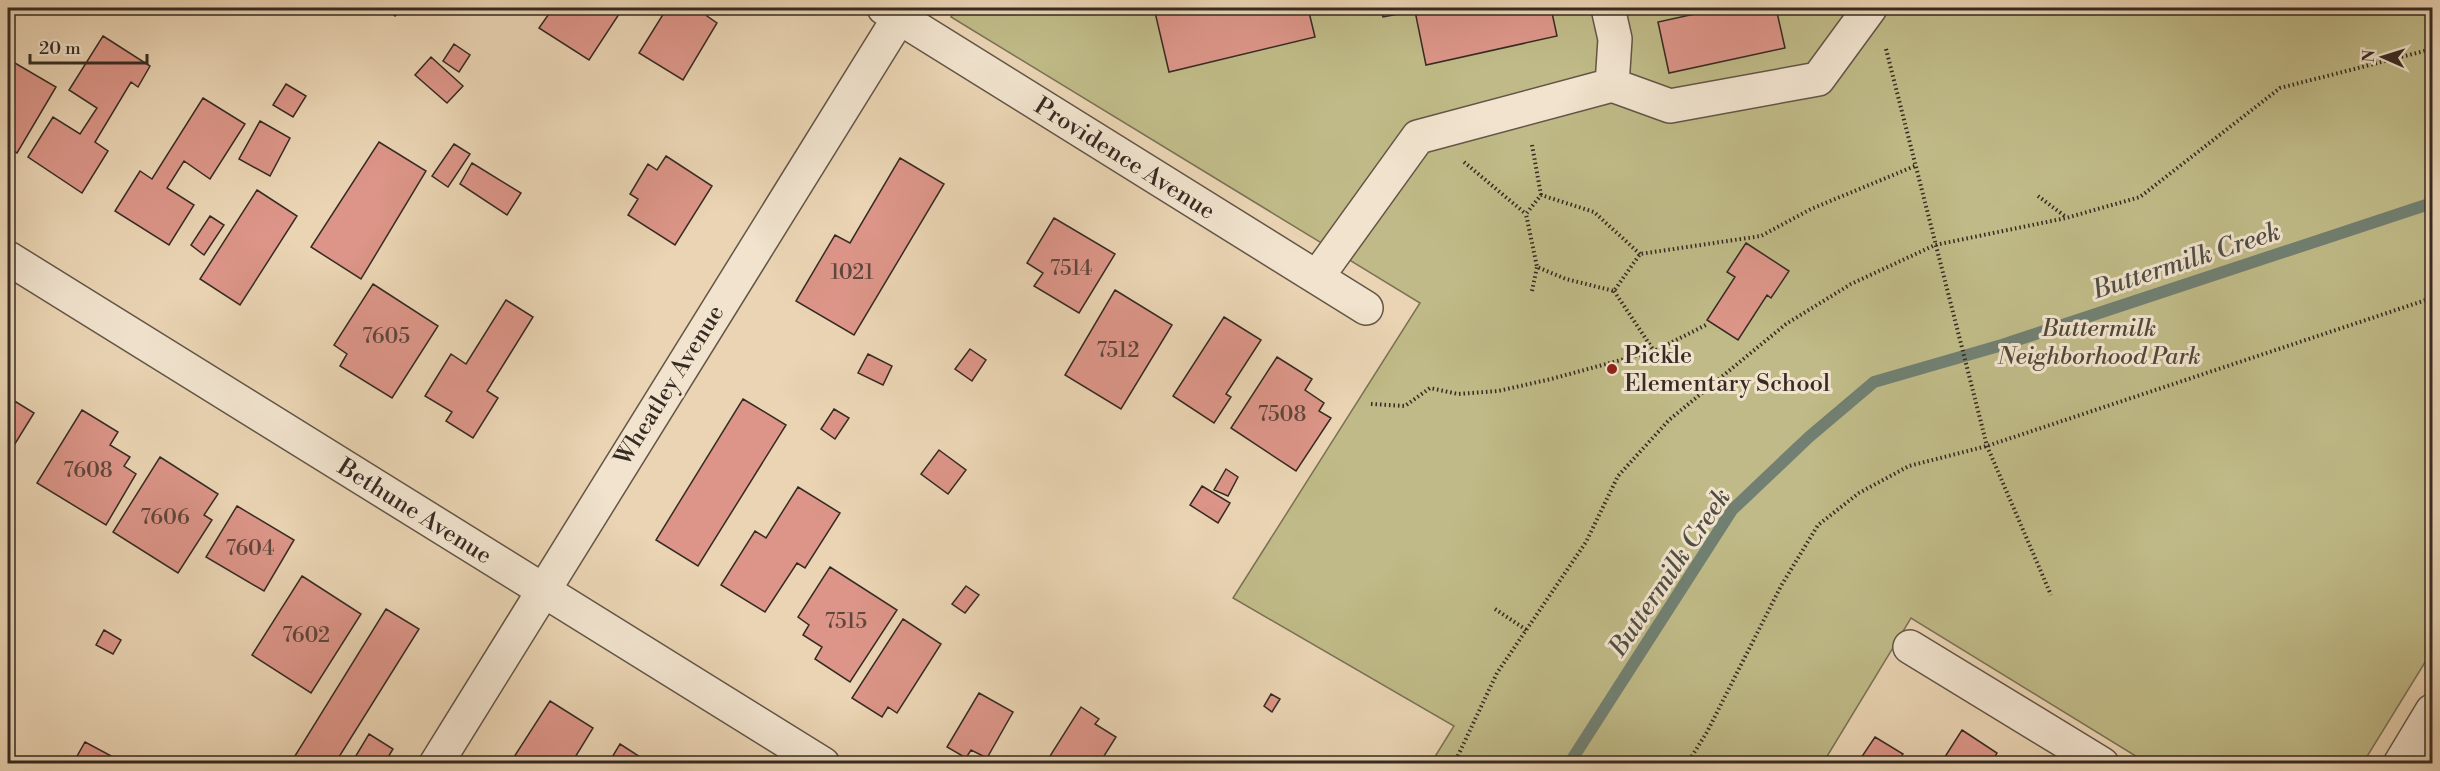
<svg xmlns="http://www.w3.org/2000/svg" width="2440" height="771" font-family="'Libre Bodoni',serif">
	<rect width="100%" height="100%" fill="#ead4b3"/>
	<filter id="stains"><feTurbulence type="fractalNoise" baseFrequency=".00333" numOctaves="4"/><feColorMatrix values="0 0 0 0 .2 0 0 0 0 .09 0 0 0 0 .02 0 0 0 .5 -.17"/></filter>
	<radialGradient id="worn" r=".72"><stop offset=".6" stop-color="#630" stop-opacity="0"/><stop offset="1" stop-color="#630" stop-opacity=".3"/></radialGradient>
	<path fill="#bfba87" stroke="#7a7255" stroke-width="1.5" d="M957 8H2432V651L2363 763H2147L1911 618 1823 763H1431L1454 726 1233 598 1420 303 951 17Z"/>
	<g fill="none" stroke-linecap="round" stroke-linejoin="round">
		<path stroke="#718072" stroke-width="12" d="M1569 764 1732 510 1809 437 1874 382 2002 345 2432 203"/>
	</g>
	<path fill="#dc9588" stroke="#362b23" stroke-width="1.5" d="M386 8H403L395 16Z
		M553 8H623L589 60 539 28Z
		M667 8H711L707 16 717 23 683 80 639 53Z
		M1154 8H1308L1315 37 1169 72Z
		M1381 8H1551L1557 36 1426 65 1415 11 1383 17Z
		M1722 8H1776L1785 48 1669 73 1658 22Z
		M103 36 150 66 138 87 131 82 95 142 108 151 82 193 28 157 53 117 80 134 97 108 69 90Z
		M454 44 470 55 459 72 443 61Z
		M431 57 463 86 447 103 415 75Z
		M8 59 56 87 17 153 8 148Z
		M286 84 306 96 293 117 273 105Z
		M203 98 245 124 210 179 184 161 167 188 194 205 169 245 115 211 140 171 152 179Z
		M260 121 290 138 270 176 239 159Z
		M379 142 426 171 361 279 311 247Z
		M454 144 470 154 448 187 432 176Z
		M666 156 712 186 675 245 628 215 638 199 630 194 648 164 657 170Z
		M900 158 944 184 854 335 796 301 835 235 850 243Z
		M472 163 521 193 507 215 460 184Z
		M257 190 297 216 240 305 200 279Z
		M210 216 224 225 204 255 191 245Z
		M1054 218 1115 254 1079 313 1034 286 1043 273 1027 263Z
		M1746 243 1789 271 1771 298 1767 295 1738 340 1707 320 1735 277 1727 272Z
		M373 284 438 326 392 398 340 366 347 354 334 345Z
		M1115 290 1172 325 1121 409 1065 375Z
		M506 300 533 317 487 391 498 398 473 438 446 421 452 412 425 396 451 354 466 364Z
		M1224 317 1261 340 1226 394 1231 397 1214 423 1173 396Z
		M970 349 986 360 972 381 955 369Z
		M868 354 892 366 883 385 858 373Z
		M1277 357 1312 379 1305 390 1324 403 1319 411 1331 418 1296 471 1231 428Z
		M8 397 34 413 8 455Z
		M743 399 786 425 698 566 656 540Z
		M834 409 849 418 835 439 821 429Z
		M82 410 118 432 110 445 130 457 124 466 136 474 106 525 37 483Z
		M939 450 966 470 948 494 921 474Z
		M160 457 218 494 204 515 212 520 178 573 113 532Z
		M1226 469 1238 477 1228 496 1214 490Z
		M1202 486 1230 503 1218 523 1190 505Z
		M798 487 840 513 805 568 797 563 765 612 721 585 755 531 766 538Z
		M237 506 294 540 264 591 206 557Z
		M830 567 897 610 850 682 815 659 822 647 803 635 809 625 798 617Z
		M302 576 361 614 311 693 252 655Z
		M966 586 979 595 965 613 952 604Z
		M386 609 419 629 337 760 343 764H290Z
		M903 619 941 644 897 713 888 707 882 717 852 698Z
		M104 630 121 640 113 654 96 645Z
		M979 693 1013 712 987 758 971 750 966 758 947 747Z
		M1271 694 1280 699 1272 712 1264 706Z
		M550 701 593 728 571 764H517L512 760Z
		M1081 707 1099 719 1095 724 1116 737 1099 764H1045Z
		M1962 730 1997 753 1991 764 1941 763Z
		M369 734 393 749 384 764H351Z
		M1875 737 1903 754 1896 764H1857Z
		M85 742 117 759 115 764H85L76 758Z
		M620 744 651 764H608Z"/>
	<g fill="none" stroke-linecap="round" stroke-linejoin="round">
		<g stroke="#635547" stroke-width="36">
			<path id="minor" d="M884 8 1366 308
				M1608 8 1615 39 1612 85
				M8 258 823 764
				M1317 277 1418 137 1612 85 1670 106 1818 79 1870 8
				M1910 647 2102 764
				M436 764 905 8
				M2400 764 2432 711"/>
		</g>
		<path stroke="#362b23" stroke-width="4" stroke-dasharray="1.5 3" stroke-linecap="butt" d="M1886 49 1987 446 2051 595
			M1532 145 1541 195
			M1464 162 1526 214
			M2038 196 2066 217
			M1640 254 1594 212 1541 195 1526 214 1537 267 1566 279 1614 291 1640 254 1761 236 1811 209 1915 166
			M1532 291 1537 267
			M1614 291 1654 351
			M1371 404 1405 406 1430 388 1458 394 1498 391 1551 379 1654 351 1706 325
			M1495 609 1528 631
			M1454 764 1497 673 1586 542 1618 476 1669 420 1786 324 1851 284 1935 245 2066 218 2140 197 2280 88 2432 49
			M1687 764 1707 732 1781 586 1818 525 1859 493 1909 466 1987 446 2432 298"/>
		<use href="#minor" stroke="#f1e3ce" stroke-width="33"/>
	</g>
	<circle fill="#8f2418" stroke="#f1e3ce" stroke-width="2" cx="1612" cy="369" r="6"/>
	<g text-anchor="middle" stroke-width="6" stroke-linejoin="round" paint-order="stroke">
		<g font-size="21" fill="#60463c">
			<text x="1071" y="275">7514</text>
			<text x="852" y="279">1021</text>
			<text x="386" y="343">7605</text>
			<text x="1118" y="357">7512</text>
			<text x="1282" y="421">7508</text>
			<text x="88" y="477">7608</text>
			<text x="165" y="524">7606</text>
			<text x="250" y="555">7604</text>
			<text x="846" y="628">7515</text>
			<text x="306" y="642">7602</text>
		</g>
		<g font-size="24" fill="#362b23" stroke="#f1e3ce">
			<text transform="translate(1125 158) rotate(32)" y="8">Providence Avenue</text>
			<text transform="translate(669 385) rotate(-58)" y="8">Wheatley Avenue</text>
			<text transform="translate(415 511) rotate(32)" y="8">Bethune Avenue</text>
		</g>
		<g font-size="24" font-style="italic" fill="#514837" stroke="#f1e3ce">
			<text x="2099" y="336">Buttermilk<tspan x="2099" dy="28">Neighborhood Park</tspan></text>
		</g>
		<g font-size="24" fill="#362b23" stroke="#f1e3ce" text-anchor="start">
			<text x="1624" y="363">Pickle<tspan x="1624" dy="28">Elementary School</tspan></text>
		</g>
		<g font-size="26" font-style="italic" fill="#4f4e44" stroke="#f1e3ce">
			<text transform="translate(2186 260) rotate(-18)" y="9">Buttermilk Creek</text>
			<text transform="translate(1669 572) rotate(-56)" y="9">Buttermilk Creek</text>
		</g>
	</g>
	<rect width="2440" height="771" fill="none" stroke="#ead4b3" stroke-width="30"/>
	<rect x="9" y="9" width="2422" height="753" fill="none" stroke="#362b23" stroke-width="3"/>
	<rect x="15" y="15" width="2410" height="741" fill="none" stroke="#362b23" stroke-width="1.5"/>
	<g transform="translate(2383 57) rotate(273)" stroke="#f1e3ce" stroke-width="4.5" paint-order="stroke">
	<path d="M0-4.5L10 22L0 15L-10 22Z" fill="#362b23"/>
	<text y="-9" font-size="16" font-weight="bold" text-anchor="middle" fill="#362b23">N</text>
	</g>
	<path d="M30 54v9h117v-9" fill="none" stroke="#362b23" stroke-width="3"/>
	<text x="39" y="54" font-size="18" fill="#362b23" stroke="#f1e3ce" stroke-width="4.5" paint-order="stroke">20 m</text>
	<rect width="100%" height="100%" filter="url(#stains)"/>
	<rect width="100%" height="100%" fill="url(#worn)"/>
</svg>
